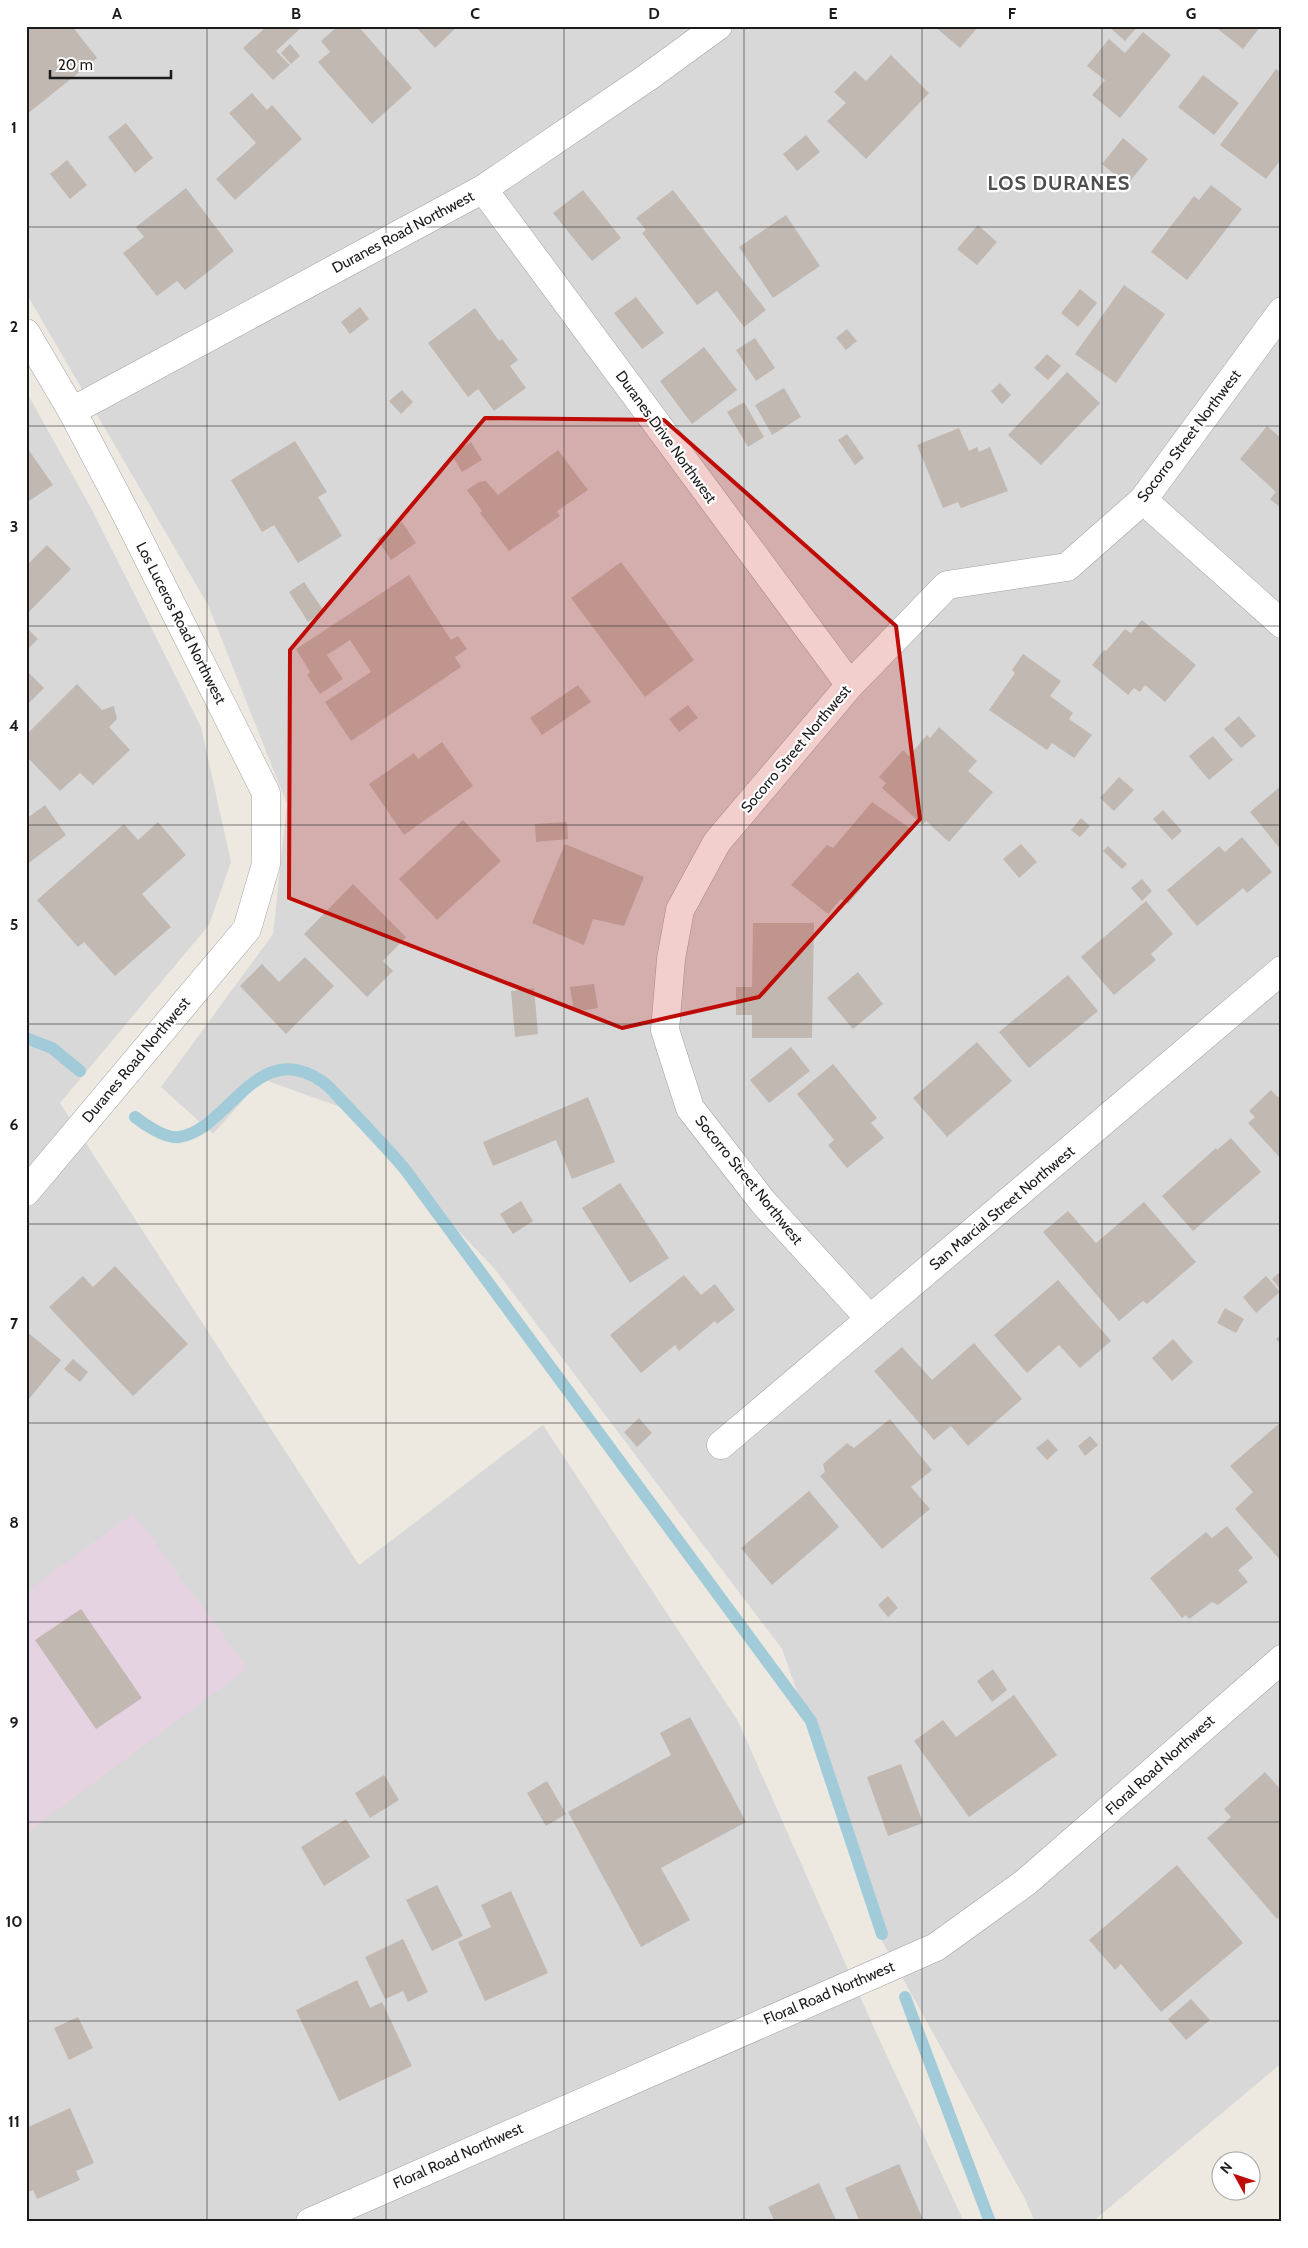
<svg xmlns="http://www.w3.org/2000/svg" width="1308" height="2248" font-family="Cabin,sans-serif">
	<rect width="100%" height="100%" fill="#ede9e1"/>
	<path fill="#d9d8d8" d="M26 26H1282V2063L1092 2222H1035L1024 2197 877 1932 871 1902 782 1649 494 1268 340 1107 262 1079 213 1134 161 1087 273 934 287 804 208 605 26 293Z
		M26 391 92 510 201 727 231 862 209 925 60 1103 359 1565 543 1425 738 1721 874 2028 964 2222H26Z"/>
	<path fill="#e5d3e2" d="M133 1513 248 1668 26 1833V1592Z"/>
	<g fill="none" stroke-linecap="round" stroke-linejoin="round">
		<path stroke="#a2cbd9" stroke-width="12" d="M26 1038 52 1048 80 1071
			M135 1117C145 1125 166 1139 179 1137 228 1131 257 1035 323 1082 331 1088 338 1097 345 1104 365 1125 385 1146 404 1168L811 1721 882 1934
			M905 1997 990 2222"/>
	</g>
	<path fill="#c1b8b1" d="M26 26H72L97 58 26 115Z
		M267 26H303L276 51 290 65 273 80 243 48Z
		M338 26H358L412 88 372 124 318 62 330 52 321 41Z
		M415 26H458L435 48Z
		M934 26H979L960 48Z
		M1108 26H1138L1125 41Z
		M1214 26H1261L1243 49Z
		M1143 32 1171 55 1120 118 1092 95 1105 80 1087 66 1109 39 1125 53Z
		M290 44 300 56 291 64 281 53Z
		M891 55 929 93 866 159 827 121 846 103 834 92 855 71 866 81Z
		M1276 69 1282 74V158L1266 179 1220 145Z
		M1203 75 1239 103 1214 135 1178 107Z
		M252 93 267 110 272 105 302 139 235 200 216 179 256 143 229 113Z
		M126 123 153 158 135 173 108 137Z
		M806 135 820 152 797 171 783 154Z
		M1123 138 1148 159 1127 185 1102 164Z
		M67 160 87 185 70 199 50 174Z
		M1211 185 1242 209 1187 280 1151 252 1194 196 1199 200Z
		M186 188 234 251 185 290 177 281 157 296 123 253 144 237 136 227Z
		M583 190 621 238 592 261 553 213Z
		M673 190 766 310 744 327 717 291 697 305 642 233 646 230 636 218Z
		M786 215 820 266 773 298 739 247Z
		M978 225 997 242 977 265 957 249Z
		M1124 285 1165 314 1116 383 1075 354Z
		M1080 289 1097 303 1078 327 1061 313Z
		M636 297 664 333 642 349 614 313Z
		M360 307 369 319 350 334 341 322Z
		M475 308 499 341 502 339 518 360 510 366 526 388 494 411 478 389 468 397 428 343Z
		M847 329 857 341 846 350 836 338Z
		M755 338 775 368 756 381 736 350Z
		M704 347 737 390 692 424 660 381Z
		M1047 354 1061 366 1048 380 1034 368Z
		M1067 372 1100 403 1041 465 1008 435Z
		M1000 383 1011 395 1002 404 991 391Z
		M784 388 801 417 772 435 755 405Z
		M402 390 413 402 401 414 389 401Z
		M744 402 764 437 748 447 727 412Z
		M1267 426 1282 439V509L1270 499 1276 492 1240 459Z
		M959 428 969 451 977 447 979 452 990 447 1008 491 961 508 958 502 943 508 917 445Z
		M847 434 864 458 855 465 838 440Z
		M295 441 327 492 318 497 342 536 298 563 274 525 262 532 231 480Z
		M471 442 482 460 462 472 451 454Z
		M28 449 53 485 26 503V450Z
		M558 450 588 490 557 511 560 516 509 551 480 513 482 511 467 490 479 482 486 481 498 495Z
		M402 522 416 543 391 560 377 539Z
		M47 545 71 569 26 615V566Z
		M621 562 694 660 645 697 571 598Z
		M409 575 451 640 458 636 467 649 455 657 461 667 351 741 325 702 371 672 350 640 327 655 343 679 320 694 307 675 310 672 296 649Z
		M304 582 324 611 308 622 289 592Z
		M1142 620 1196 665 1165 702 1145 685 1140 692 1134 688 1128 695 1092 665 1104 650 1106 651 1125 629 1131 633Z
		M26 627 38 639 26 651Z
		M1023 654 1061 681 1050 696 1073 713 1069 719 1092 735 1074 758 1052 743 1047 750 989 710 1015 673 1012 670Z
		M28 672 44 688 26 706V674Z
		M77 684 102 710 114 706 117 719 109 727 130 750 93 785 80 773 60 791 26 756V735Z
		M578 685 591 702 542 735 530 718Z
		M688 705 698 718 679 732 669 719Z
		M1239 716 1256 736 1241 748 1224 729Z
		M939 727 977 761 968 771 993 792 949 842 926 821 923 825 882 788 886 783 879 777 903 750 909 756 927 735 930 738Z
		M1213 736 1233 760 1209 780 1189 756Z
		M442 742 473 786 404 835 369 784 414 753 418 759Z
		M1119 777 1134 790 1114 811 1100 798Z
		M1282 785V851L1250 812Z
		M872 802 911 829 848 904 841 899 828 914 791 885 827 845 833 848Z
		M45 805 66 835 26 865V819Z
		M1163 810 1182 831 1172 840 1153 819Z
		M1081 818 1090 826 1080 837 1071 830Z
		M463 820 501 861 437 920 399 879Z
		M158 822 186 855 142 894 171 927 115 976 84 942 78 947 37 900 124 824 138 840Z
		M567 822 568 839 536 842 535 824Z
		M1242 837 1272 872 1247 893 1243 888 1197 926 1167 890 1219 846 1225 852Z
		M565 844 644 877 624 926 593 919 584 945 532 923Z
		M1021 844 1037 862 1019 878 1003 859Z
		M1108 846 1127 864 1122 869 1103 851Z
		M1142 879 1152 891 1142 901 1131 888Z
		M353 884 406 937 383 961 393 971 367 997 304 934Z
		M1146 901 1173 934 1151 954 1156 960 1114 995 1081 957Z
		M753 923H814L812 1038H752V1015H736V987H752Z
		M305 957 334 986 286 1034 240 986 262 964 279 982Z
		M858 972 883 1004 853 1029 827 998Z
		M1068 975 1098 1011 1029 1068 999 1032Z
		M594 984 598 1008 574 1012 570 987Z
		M534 988 538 1034 515 1037 511 991Z
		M977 1042 1012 1081 947 1137 913 1098Z
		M791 1047 810 1071 769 1103 750 1080Z
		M833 1064 877 1118 871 1123 884 1138 847 1168 828 1145 834 1140 797 1094Z
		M1271 1090 1278 1097 1282 1094V1160L1248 1123 1255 1117 1249 1111Z
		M588 1097 615 1162 572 1179 556 1140 493 1166 483 1142Z
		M1231 1138 1261 1172 1193 1231 1162 1196 1216 1148 1217 1150Z
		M620 1183 669 1258 630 1283 582 1208Z
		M521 1201 533 1221 513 1234 500 1214Z
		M1144 1202 1196 1262 1147 1304 1143 1301 1119 1321 1043 1232 1068 1211 1096 1243Z
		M115 1266 188 1344 133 1396 49 1307 83 1276 93 1287Z
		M1282 1270V1291L1272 1279Z
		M684 1275 701 1295 715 1284 735 1310 717 1324 715 1321 679 1351 675 1345 641 1373 610 1335Z
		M1266 1276 1280 1292 1256 1313 1243 1297Z
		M1058 1280 1111 1341 1080 1368 1059 1345 1027 1373 994 1335Z
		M1225 1308 1244 1319 1236 1333 1217 1323Z
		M26 1331 61 1360 28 1400 26 1399Z
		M1282 1334V1346L1276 1339Z
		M1173 1339 1193 1362 1172 1381 1152 1358Z
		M974 1343 1022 1399 968 1446 951 1426 934 1440 874 1371 902 1347 932 1380Z
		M73 1359 88 1372 80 1382 64 1369Z
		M639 1418 652 1433 637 1447 624 1432Z
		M890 1419 932 1470 911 1487 930 1509 882 1549 820 1476 825 1472 823 1464 847 1443 854 1448Z
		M1282 1421V1562L1235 1509 1253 1492 1230 1466Z
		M1090 1436 1098 1445 1085 1456 1078 1446Z
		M1048 1439 1058 1450 1047 1460 1036 1448Z
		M809 1491 839 1527 772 1585 741 1548Z
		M1227 1526 1253 1558 1238 1570 1248 1582 1218 1605 1212 1602 1189 1619 1186 1615 1182 1618 1150 1578 1206 1532 1212 1538Z
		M888 1596 898 1608 888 1617 878 1605Z
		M81 1609 142 1698 96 1729 35 1640Z
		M993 1669 1007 1690 992 1702 977 1681Z
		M1014 1695 1057 1755 969 1817 914 1741 943 1720 956 1737Z
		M690 1717 746 1822 661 1868 690 1920 641 1947 568 1812 671 1755 660 1733Z
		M901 1764 923 1823 888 1836 867 1777Z
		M1265 1772 1282 1791V1915L1277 1919 1207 1838 1231 1817 1224 1809Z
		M384 1775 399 1800 370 1818 355 1793Z
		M547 1781 566 1814 546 1826 527 1793Z
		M346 1819 370 1857 324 1886 301 1847Z
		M1177 1865 1243 1943 1161 2012 1121 1964 1115 1970 1089 1940Z
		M437 1885 463 1936 432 1951 406 1900Z
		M511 1891 548 1973 485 2001 458 1942 491 1927 481 1905Z
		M403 1939 428 1992 408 2002 403 1991 385 1999 365 1957Z
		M357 1980 370 2008 382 2002 412 2066 339 2101 296 2010Z
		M1191 1999 1210 2020 1186 2040 1168 2019Z
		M78 2017 93 2048 69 2060 54 2028Z
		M70 2108 94 2163 76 2171 80 2180 37 2199 33 2190 26 2193V2128Z
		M899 2164 924 2222H860L845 2188Z
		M819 2183 837 2222H775L768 2207Z"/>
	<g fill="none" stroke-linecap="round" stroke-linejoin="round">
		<g stroke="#a2a2a2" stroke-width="29">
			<path id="minor" d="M483 189 850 685
				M72 411 483 189 648 77 718 26
				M1143 500 1282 624
				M870 1319 763 1202 690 1108 665 1030 671 959 680 910 717 842 850 685 947 585 1067 567 1143 500 1282 311
				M721 1445 1282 970
				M310 2222 936 1947 1026 1882 1282 1659"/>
		</g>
		<g stroke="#a2a2a2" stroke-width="29">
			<path id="tertiary" d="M26 333 72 411 126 514 266 793V864L247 929 26 1192"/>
		</g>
		<use href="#minor" stroke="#fff" stroke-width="28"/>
		<use href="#tertiary" stroke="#fff" stroke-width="28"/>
	</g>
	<path fill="#bf0c07" fill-opacity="0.2" stroke="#bf0c07" stroke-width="4" stroke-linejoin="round" d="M485 418 664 420 896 626 920 819 759 997 622 1028 289 898 290 650Z"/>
	<path fill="none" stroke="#1b1b1b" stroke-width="1" stroke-opacity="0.55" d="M207 26V2222M386 26V2222M564 26V2222M744 26V2222M922 26V2222M1102 26V2222M26 227H1282M26 426H1282M26 626H1282M26 825H1282M26 1024H1282M26 1224H1282M26 1423H1282M26 1622H1282M26 1822H1282M26 2021H1282"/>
	<g text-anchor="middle" stroke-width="4.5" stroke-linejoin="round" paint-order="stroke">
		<g font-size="15" fill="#1b1b1b" stroke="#fff">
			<text transform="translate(403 232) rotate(-28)" y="5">Duranes Road Northwest</text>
			<text transform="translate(1189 436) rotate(-53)" y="5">Socorro Street Northwest</text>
			<text transform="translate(666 437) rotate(54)" y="5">Duranes Drive Northwest</text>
			<text transform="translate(181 623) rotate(63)" y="5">Los Luceros Road Northwest</text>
			<text transform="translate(796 749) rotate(-50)" y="5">Socorro Street Northwest</text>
			<text transform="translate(136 1060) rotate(-50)" y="5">Duranes Road Northwest</text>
			<text transform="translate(749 1180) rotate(51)" y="5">Socorro Street Northwest</text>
			<text transform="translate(1002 1208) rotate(-40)" y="5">San Marcial Street Northwest</text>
			<text transform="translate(1160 1765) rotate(-42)" y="5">Floral Road Northwest</text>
			<text transform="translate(829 1993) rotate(-23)" y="5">Floral Road Northwest</text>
			<text transform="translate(458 2156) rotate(-24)" y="5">Floral Road Northwest</text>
		</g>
		<g font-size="20" font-weight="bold" letter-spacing="1" fill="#4e4e4e" stroke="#fff">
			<text x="1059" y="190">LOS DURANES</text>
		</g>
	</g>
	<rect width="1308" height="2248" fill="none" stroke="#ffffff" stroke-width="55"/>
	<g transform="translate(1236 2176) rotate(310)"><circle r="24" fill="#ffffff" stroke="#a4a4a4"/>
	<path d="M0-4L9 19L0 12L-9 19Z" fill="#bf0c07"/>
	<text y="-8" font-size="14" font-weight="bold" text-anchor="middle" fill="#1b1b1b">N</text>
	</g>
	<path d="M50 70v8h121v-8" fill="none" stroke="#1b1b1b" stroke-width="2.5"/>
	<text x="58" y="70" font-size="15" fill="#1b1b1b" stroke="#ffffff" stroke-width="4" paint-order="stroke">20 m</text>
	<rect x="28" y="28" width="1252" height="2192" fill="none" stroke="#1b1b1b" stroke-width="2"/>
	<g font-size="16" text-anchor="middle" font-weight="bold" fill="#1b1b1b">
		<text x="117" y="19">A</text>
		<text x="296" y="19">B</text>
		<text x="475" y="19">C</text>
		<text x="654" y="19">D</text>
		<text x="833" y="19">E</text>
		<text x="1012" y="19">F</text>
		<text x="1191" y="19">G</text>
		<text x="14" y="133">1</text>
		<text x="14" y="332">2</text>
		<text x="14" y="532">3</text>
		<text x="14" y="731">4</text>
		<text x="14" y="930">5</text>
		<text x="14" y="1130">6</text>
		<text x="14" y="1329">7</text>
		<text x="14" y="1528">8</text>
		<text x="14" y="1728">9</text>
		<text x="14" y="1927">10</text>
		<text x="14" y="2127">11</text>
	</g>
</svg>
